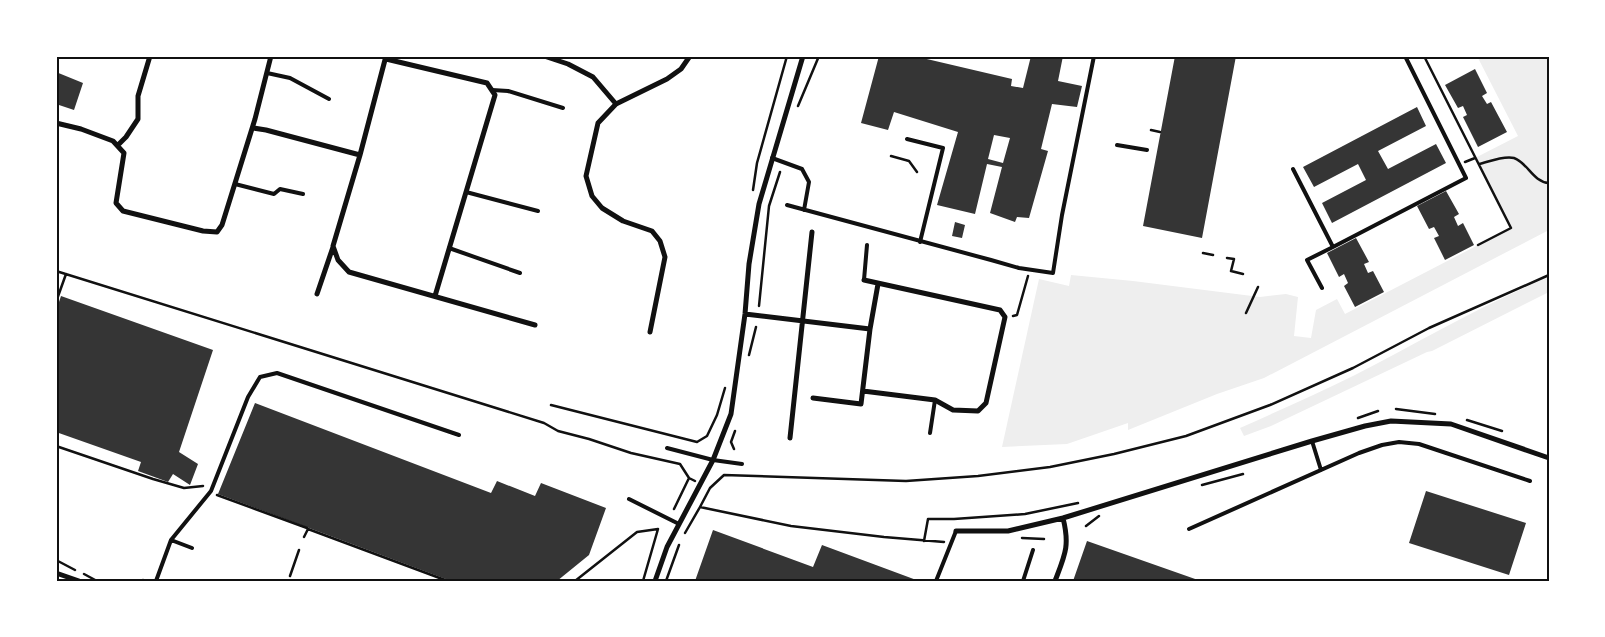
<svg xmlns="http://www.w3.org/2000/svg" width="1605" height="637" font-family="Georgia,serif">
	<rect width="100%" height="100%" fill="#fff"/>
	<path fill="#eee" d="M1477 56H1549V230L1264 378 1217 394 1128 430V423L1067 444 1002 447 1039 279 1069 286 1071 275 1133 281 1260 297 1286 294 1298 297 1294 336 1311 338 1316 310 1337 299 1345 314 1511 228 1475 158 1518 136Z
		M1549 277V292L1432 351 1427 352 1271 426 1244 436 1240 428C1278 411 1317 394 1355 375 1419 342 1482 305 1549 277Z"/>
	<path fill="#353535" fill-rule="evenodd" d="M879 56H914L1012 79 1011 86 1023 88 1031 56H1063L1058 81 1082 86 1077 107 1052 104 1041 149 1048 151 1029 218 1017 217 1015 222 990 213 1002 167 987 164 975 214 937 205 958 132 894 112 888 130 861 123ZM994 135 1010 138 1003 163 988 159Z
		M1175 56H1236L1202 238 1143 226Z
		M1475 69 1487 93 1482 96 1487 104 1491 102 1507 132 1478 147 1463 117 1467 115 1463 106 1458 108 1445 85Z
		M56 72 83 83 74 110 56 104Z
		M1417 107 1426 126 1378 151 1388 169 1436 144 1446 163 1332 223 1322 203 1366 180 1358 164 1314 187 1303 167Z
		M1446 191 1459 214 1454 217 1458 226 1463 223 1474 245 1445 260 1434 238 1439 236 1434 227 1429 229 1417 206Z
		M955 222 965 225 962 238 952 236Z
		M1356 238 1369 262 1364 264 1368 273 1373 271 1384 292 1355 307 1344 286 1348 283 1344 274 1339 277 1327 253Z
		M61 296 213 350 179 452 198 464 190 485 173 474 168 482 138 471 141 462 56 432V311Z
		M255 403 491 493 497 481 535 496 541 483 606 508 589 555 557 581H451L218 494Z
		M1426 491 1526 523 1509 575 1409 543Z
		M713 530 813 567 822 545 919 581H695Z
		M1087 541 1198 580 1197 581H1073Z"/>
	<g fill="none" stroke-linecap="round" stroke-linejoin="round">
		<path stroke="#111" stroke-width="2.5" d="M1424 56 1511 228 1478 245
			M798 106 819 56
			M1151 130 1160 132
			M891 156 909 161 917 172
			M1465 162 1475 158
			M1479 164C1488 162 1504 155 1514 158 1528 163 1533 182 1549 183
			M753 190 757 163 787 56
			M1203 253 1213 255
			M1227 258 1234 259 1231 271 1243 274
			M56 271 544 423 558 431 589 439 631 453 680 464 689 478 695 481
			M56 302 66 274
			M759 306 769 206 780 172
			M1246 313 1258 287
			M1013 316 1017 315 1028 276
			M749 355 756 327
			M551 405 697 442 707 436 717 415 725 388
			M1396 409 1435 414
			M1358 418 1378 411
			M1467 420 1502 431
			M56 446 153 479 184 488 203 486
			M734 449 731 442 735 431
			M1202 485 1243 474
			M217 495 307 528
			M674 509 689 478
			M1086 526 1099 516
			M685 533 700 507
			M304 537 308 529 445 580
			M1022 538 1044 539
			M924 541 928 519H954L1025 514 1078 503
			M944 542 884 537 791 526 700 507 710 488 724 475 906 481 978 476 1050 467 1114 454 1186 436 1270 405 1353 368 1429 328 1549 275
			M56 560 75 570
			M84 574 97 581
			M290 576 299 550
			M143 581V580
			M575 581 637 532 658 529 643 581
			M666 581 679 545"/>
		<path stroke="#111" stroke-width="4" d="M267 73 290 78 329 99
			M492 90 508 91 563 108
			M907 139 943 148 920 242
			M1117 145 1147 150
			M772 158 802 169 809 182 804 210
			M1293 169 1333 247 1466 178 1405 56
			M235 184 274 194 280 189 303 194
			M466 192 538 211
			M787 205 991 260 1019 268 1053 273 1062 215 1094 56
			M449 248 520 273
			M864 280 867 245
			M1322 288 1307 260 1333 247
			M930 433 935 400
			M1312 441 1321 470
			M667 448 713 460 742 464
			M629 499 679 524
			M1189 529 1359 453 1382 445 1399 442 1419 444 1530 481
			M171 540 192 548
			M156 581 171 540 211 491 248 397 260 377 277 373 459 435
			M936 581 956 531
			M1023 581 1033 550"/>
		<path stroke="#111" stroke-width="5" d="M386 56 360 155 333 246 338 260 349 272 535 325
			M544 56 568 64 593 77 616 104
			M386 59 487 83 495 95 435 296
			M56 123 81 129 113 141 124 153 116 203 123 211 203 231 217 232 222 225 255 119 271 56
			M253 128 266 130 360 155
			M118 145 126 137 138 119V96L150 56
			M317 294 333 247
			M745 314 870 329
			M650 332 665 257 660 241 652 231 623 221 602 208 592 196 586 176 598 123 616 104 667 79 681 69 690 56
			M863 391 935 400 953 410 978 411 986 403 1005 317 1000 310 864 280
			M813 398 861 404 870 329 878 284
			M790 438 812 232
			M956 531H1008L1063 518 1312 441 1365 426 1391 421 1451 424 1549 458
			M56 573 79 581
			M655 581 667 547 713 460 731 414 745 314 749 264 759 204 803 56
			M1055 581C1065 555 1070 546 1063 518"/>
	</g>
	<rect width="1605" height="637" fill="none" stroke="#ffffff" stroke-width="115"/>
	<rect x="58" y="58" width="1490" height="522" fill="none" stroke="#111" stroke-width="2"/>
</svg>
